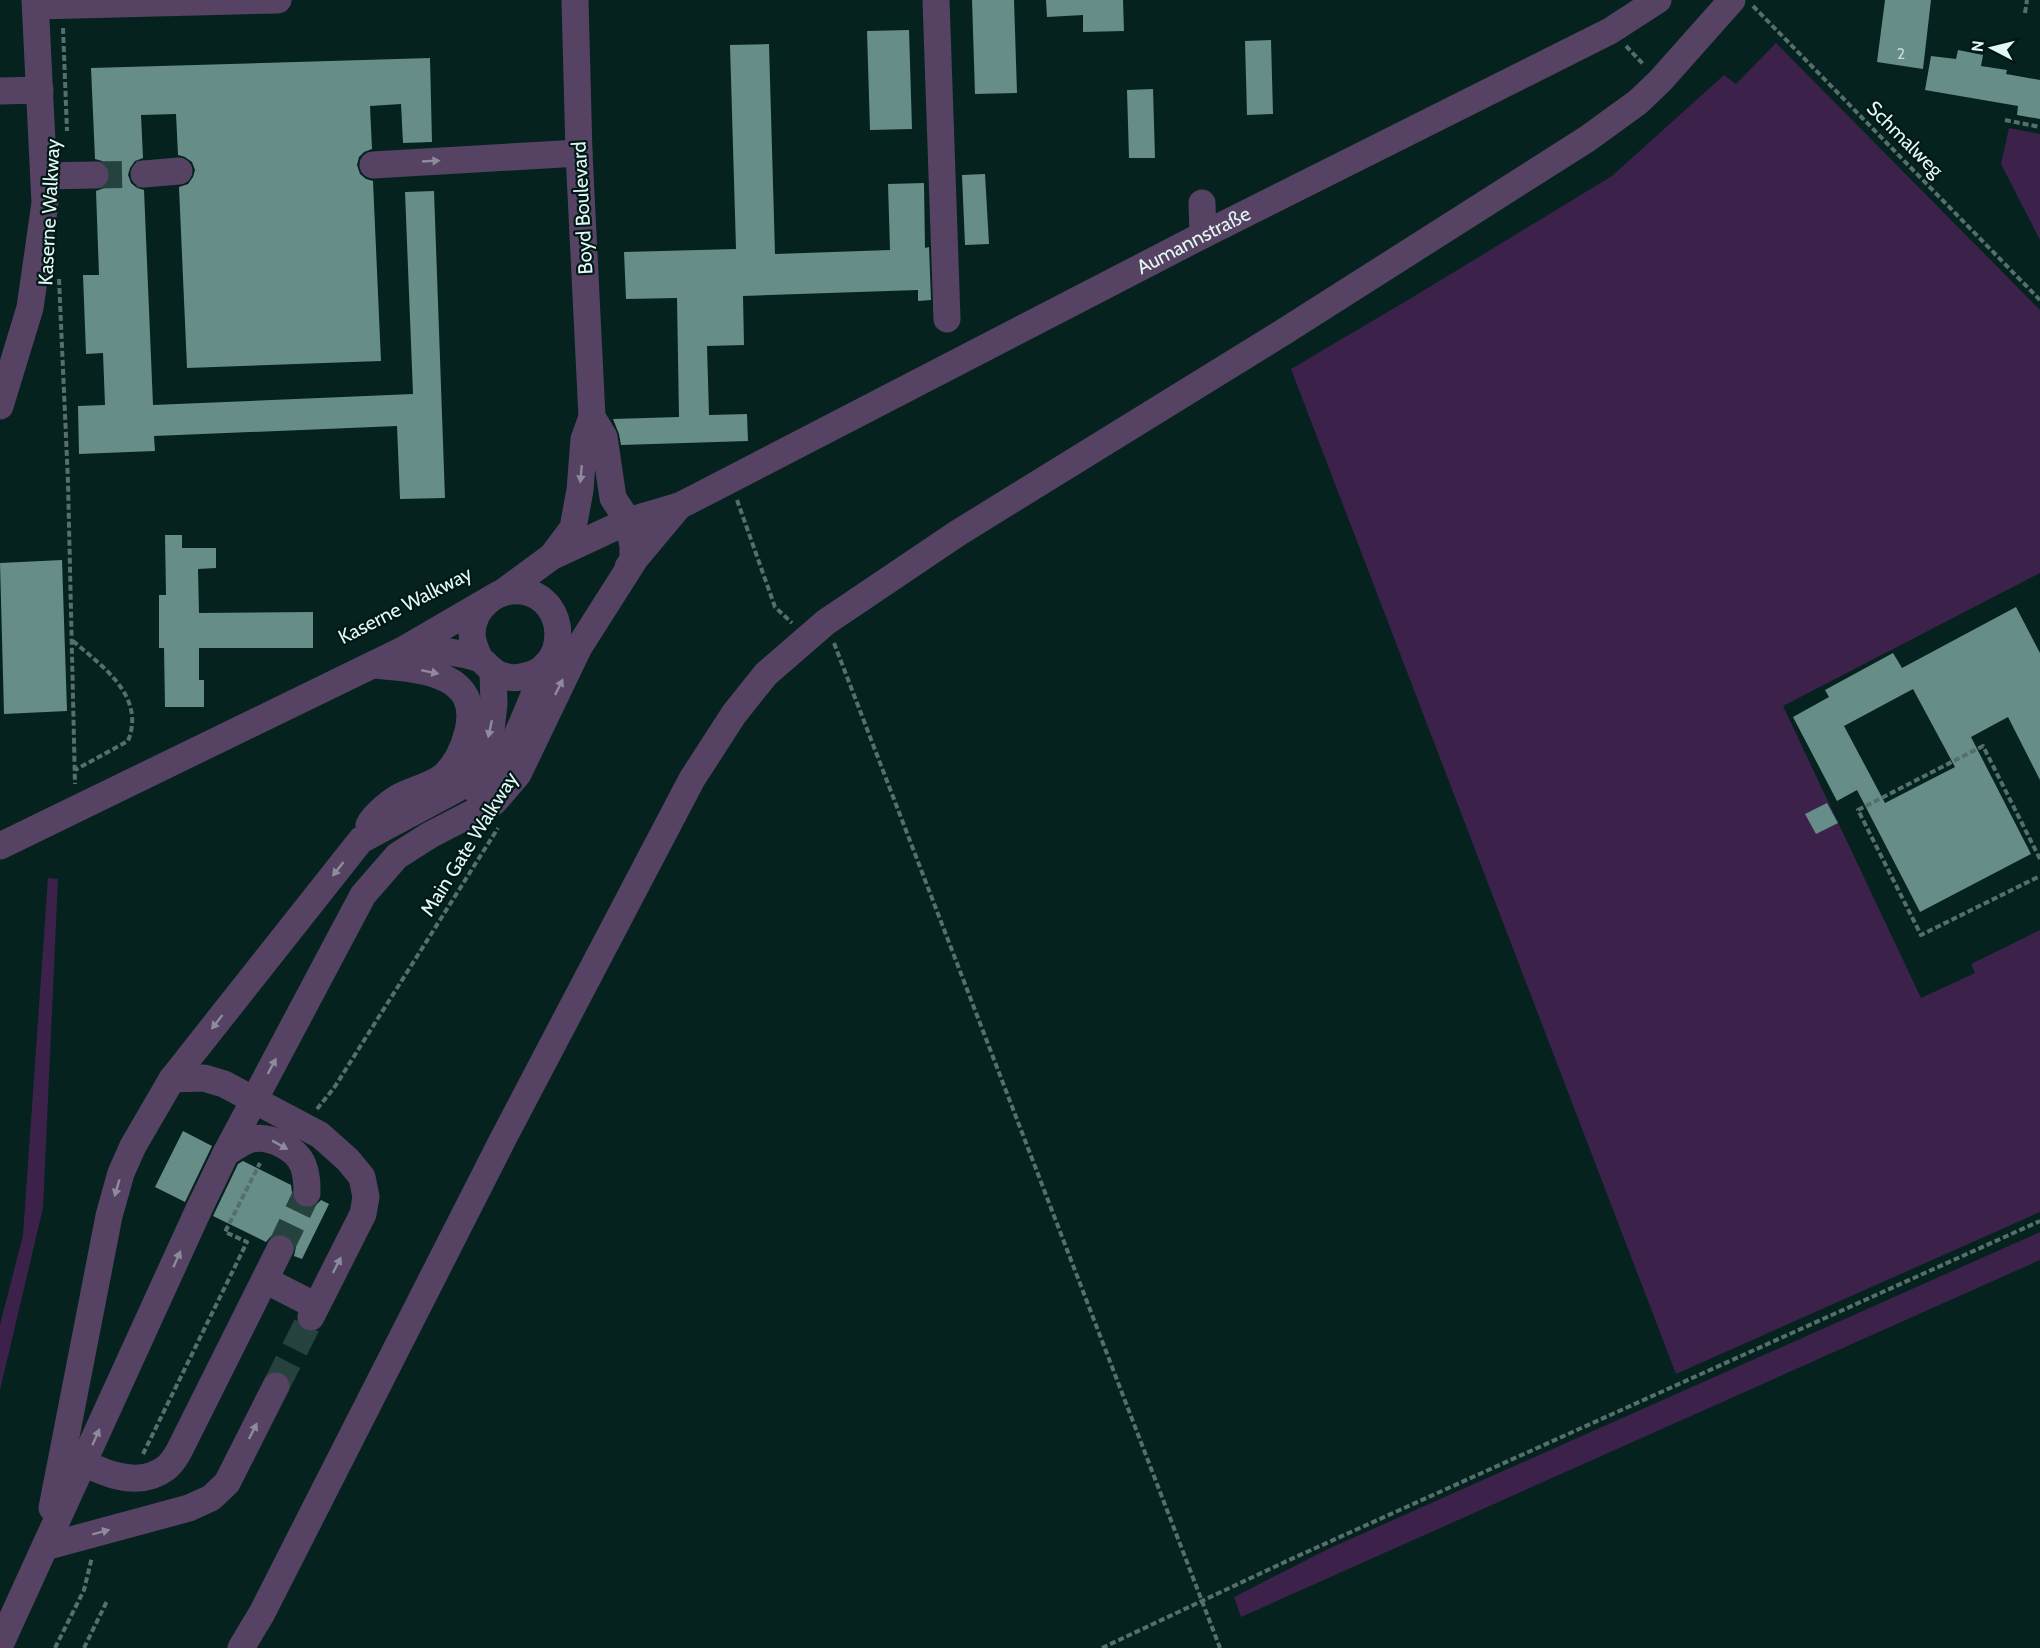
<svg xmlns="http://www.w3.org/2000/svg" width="2040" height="1648" font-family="Cabin,sans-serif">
	<rect width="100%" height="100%" fill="#05221f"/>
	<path fill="#3c224b" d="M1776 43 2040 310V573L1783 706 1921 998 1975 973 1971 964 2040 930V1212L1676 1374 1291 369 1413 297 1612 176 1724 75 1736 84Z
		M2009 128 2040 134V240L2001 164Z
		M48 878 58 879 43 1208 0 1390V1325L23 1235Z
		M2040 1232V1260L1241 1617 1234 1597 1328 1549Z"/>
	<path fill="#668d88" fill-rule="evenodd" d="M972 0H1014L1017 93 975 94Z
		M1046 0H1123L1124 31 1083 32V15L1047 17Z
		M1885 0H1931L1923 69 1877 62Z
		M909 30 912 129 870 130 867 31Z
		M1271 40 1273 114 1247 115 1245 41Z
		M769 44 775 254 890 250 888 184 924 183 925 248 929 247 931 300 918 301V290L743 296 744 345 707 346 709 415 747 414 748 441 621 445 619 434 613 419 679 417 677 298 626 299 624 252 736 249 730 45Z
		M1958 50 1983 55 1981 66 2007 70 2006 74 2040 80V119L2017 115 2018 106 1925 90 1931 56 1956 59Z
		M430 58 432 142 403 143 401 104 370 106 372 149 364 152 359 157 357 165 360 174 366 179 373 181 381 361 187 368 179 187 188 184 193 177 195 170 192 162 185 157 178 155 176 114 141 115 143 158 135 161 130 168 128 175 131 183 137 188 144 190 153 405 413 394 405 192 434 191 445 498 400 499 397 426 154 436 155 451 79 454 78 406 105 405 103 353 86 354 83 275H99L96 191 104 188 108 183 111 175 108 166 102 161 95 159 91 68Z
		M1153 89 1155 158H1129L1127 90Z
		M985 174 989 244 965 245 962 175Z
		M165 535H182V548H216V568L198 569 199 613 313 612V648H199V680H204V707H165L164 648H159V595H166Z
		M62 560 67 711 4 714 0 563Z
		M2016 607 2040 653V780L2008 717 1971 737 2031 854 1920 912 1857 790 1837 801 1793 717 1829 697 1825 690 1893 653 1902 668ZM1913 689 1955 767 1885 803 1844 726Z
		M1827 803 1838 823 1816 834 1805 814Z
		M183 1131 212 1146 185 1202 155 1187Z
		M243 1161 291 1185 293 1200 300 1207 308 1209 314 1207 321 1200 329 1204 302 1259 294 1256 296 1247 293 1241 288 1235 278 1233 271 1236 266 1242 213 1216 238 1164Z"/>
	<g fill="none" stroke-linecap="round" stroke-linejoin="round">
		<path stroke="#26423f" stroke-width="27" stroke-dasharray="27 14" stroke-linecap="butt" d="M95 175 144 174
			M280 1249 307 1193
			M276 1386 311 1317"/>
		<path stroke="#556f6c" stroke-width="4" stroke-dasharray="6 3" stroke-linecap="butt" d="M1753 6 2040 300
			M2025 13 2027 0
			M63 28 67 131
			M1626 46 1644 65
			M2005 120 2040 127
			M59 279 68 482 75 784
			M737 500 775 607 792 623
			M73 641C102 666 146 696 128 741L75 770
			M834 643 1220 1648
			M2040 859 1983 746 1858 810 1921 935 2040 876
			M317 1109 334 1088 498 828
			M143 1454 247 1242 225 1232 260 1163
			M55 1648 84 1590 92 1557
			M84 1648 107 1601
			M1102 1648 1289 1560 2040 1221"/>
		<g stroke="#564363" stroke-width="27">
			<path d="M936 0 947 319"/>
			<path d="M36 6 278 0"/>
			<path d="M0 91 40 90"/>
			<path d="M373 165 579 153"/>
			<path d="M144 174 179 171"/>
			<path d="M44 176 95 175"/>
			<path d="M1202 203 1203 235"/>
			<path d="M0 406 30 308 45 203 35 0"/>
			<path d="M552 556 573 528 580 490 584 439 592 417 579 153 575 0"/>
			<path d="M628 567 679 506"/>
			<path id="s1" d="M502 593 551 557 628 521 679 506 691 500 1203 235 1610 31 1658 0"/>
			<path d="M404 650C429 649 452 650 477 658 483 660 486 665 491 669 498 676 511 679 521 677 570 671 570 599 522 591 497 588 473 607 472 633 472 642 476 651 480 659"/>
			<path d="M478 793C511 763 529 705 546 665"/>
			<path d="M369 825C374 815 393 799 403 795 415 789 430 786 441 778 455 768 464 748 468 731 482 670 415 669 373 665"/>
			<path d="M0 846 403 650 489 600"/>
			<path d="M172 1079 204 1078 224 1084 320 1135 348 1160 362 1177 366 1197 363 1214 311 1317"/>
			<path d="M226 1153C234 1148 242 1142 251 1139 270 1135 296 1148 303 1165 307 1175 307 1183 307 1193"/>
			<path d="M265 1280 316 1306"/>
			<path d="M68 1455C97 1470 136 1491 166 1468 171 1464 175 1458 178 1453L280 1249"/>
			<path d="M52 1508 109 1216 121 1173 133 1146 172 1079 361 840 458 788 471 775 483 756 491 730 494 704 493 671"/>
			<path d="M45 1547 189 1508 211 1498 227 1483 276 1386"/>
			<path d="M0 1645 199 1209 226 1153 363 895 397 856 430 835 494 802 518 774 579 647 633 562V546L628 521 613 498 604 437 592 417"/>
			<path d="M241 1648 262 1613 503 1139 692 779 734 714 766 674 826 622 958 533 1285 331 1587 139 1638 102 1660 81 1732 0"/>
		</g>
	</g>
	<defs><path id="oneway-solid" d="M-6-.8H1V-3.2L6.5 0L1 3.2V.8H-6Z" transform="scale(1.5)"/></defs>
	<g fill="#8e8b9d">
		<use href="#oneway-solid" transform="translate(431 161) rotate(-3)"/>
		<use href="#oneway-solid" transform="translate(581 474) rotate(95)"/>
		<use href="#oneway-solid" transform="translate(430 672) rotate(12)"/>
		<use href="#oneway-solid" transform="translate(559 687) rotate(-64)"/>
		<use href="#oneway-solid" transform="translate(490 729) rotate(102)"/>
		<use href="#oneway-solid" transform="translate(338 869) rotate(128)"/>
		<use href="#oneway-solid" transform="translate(217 1022) rotate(128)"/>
		<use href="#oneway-solid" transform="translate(272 1066) rotate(-62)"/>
		<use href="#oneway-solid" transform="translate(280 1145) rotate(29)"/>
		<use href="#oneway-solid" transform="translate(117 1188) rotate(106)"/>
		<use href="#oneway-solid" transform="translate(177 1259) rotate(-66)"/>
		<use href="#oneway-solid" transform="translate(337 1265) rotate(-63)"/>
		<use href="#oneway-solid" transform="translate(253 1431) rotate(-63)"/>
		<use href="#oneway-solid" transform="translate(96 1437) rotate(-66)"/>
		<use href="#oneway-solid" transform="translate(101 1532) rotate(-15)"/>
	</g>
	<g text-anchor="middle" stroke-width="4.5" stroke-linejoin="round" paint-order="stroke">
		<g font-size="16" fill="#c4dcd9">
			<text x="1901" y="59">2</text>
		</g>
		<g font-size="20" fill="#e3f7f4" stroke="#001916">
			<text transform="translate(1905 139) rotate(45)" y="7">Schmalweg</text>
			<text transform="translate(582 208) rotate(-93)" y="7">Boyd Boulevard</text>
			<text transform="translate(49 212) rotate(-87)" y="7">Kaserne Walkway</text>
			<text dy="7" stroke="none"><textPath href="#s1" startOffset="778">Aumannstraße</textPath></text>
			<text transform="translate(405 605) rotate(-27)" y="7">Kaserne Walkway</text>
			<text transform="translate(469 844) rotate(-58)" y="7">Main Gate Walkway</text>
		</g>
	</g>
	<g transform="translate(1992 48) rotate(277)" stroke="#001916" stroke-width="4.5" paint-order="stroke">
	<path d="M0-4.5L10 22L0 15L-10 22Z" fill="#e3f7f4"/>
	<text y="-9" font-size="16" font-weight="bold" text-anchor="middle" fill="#e3f7f4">N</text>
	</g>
</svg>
